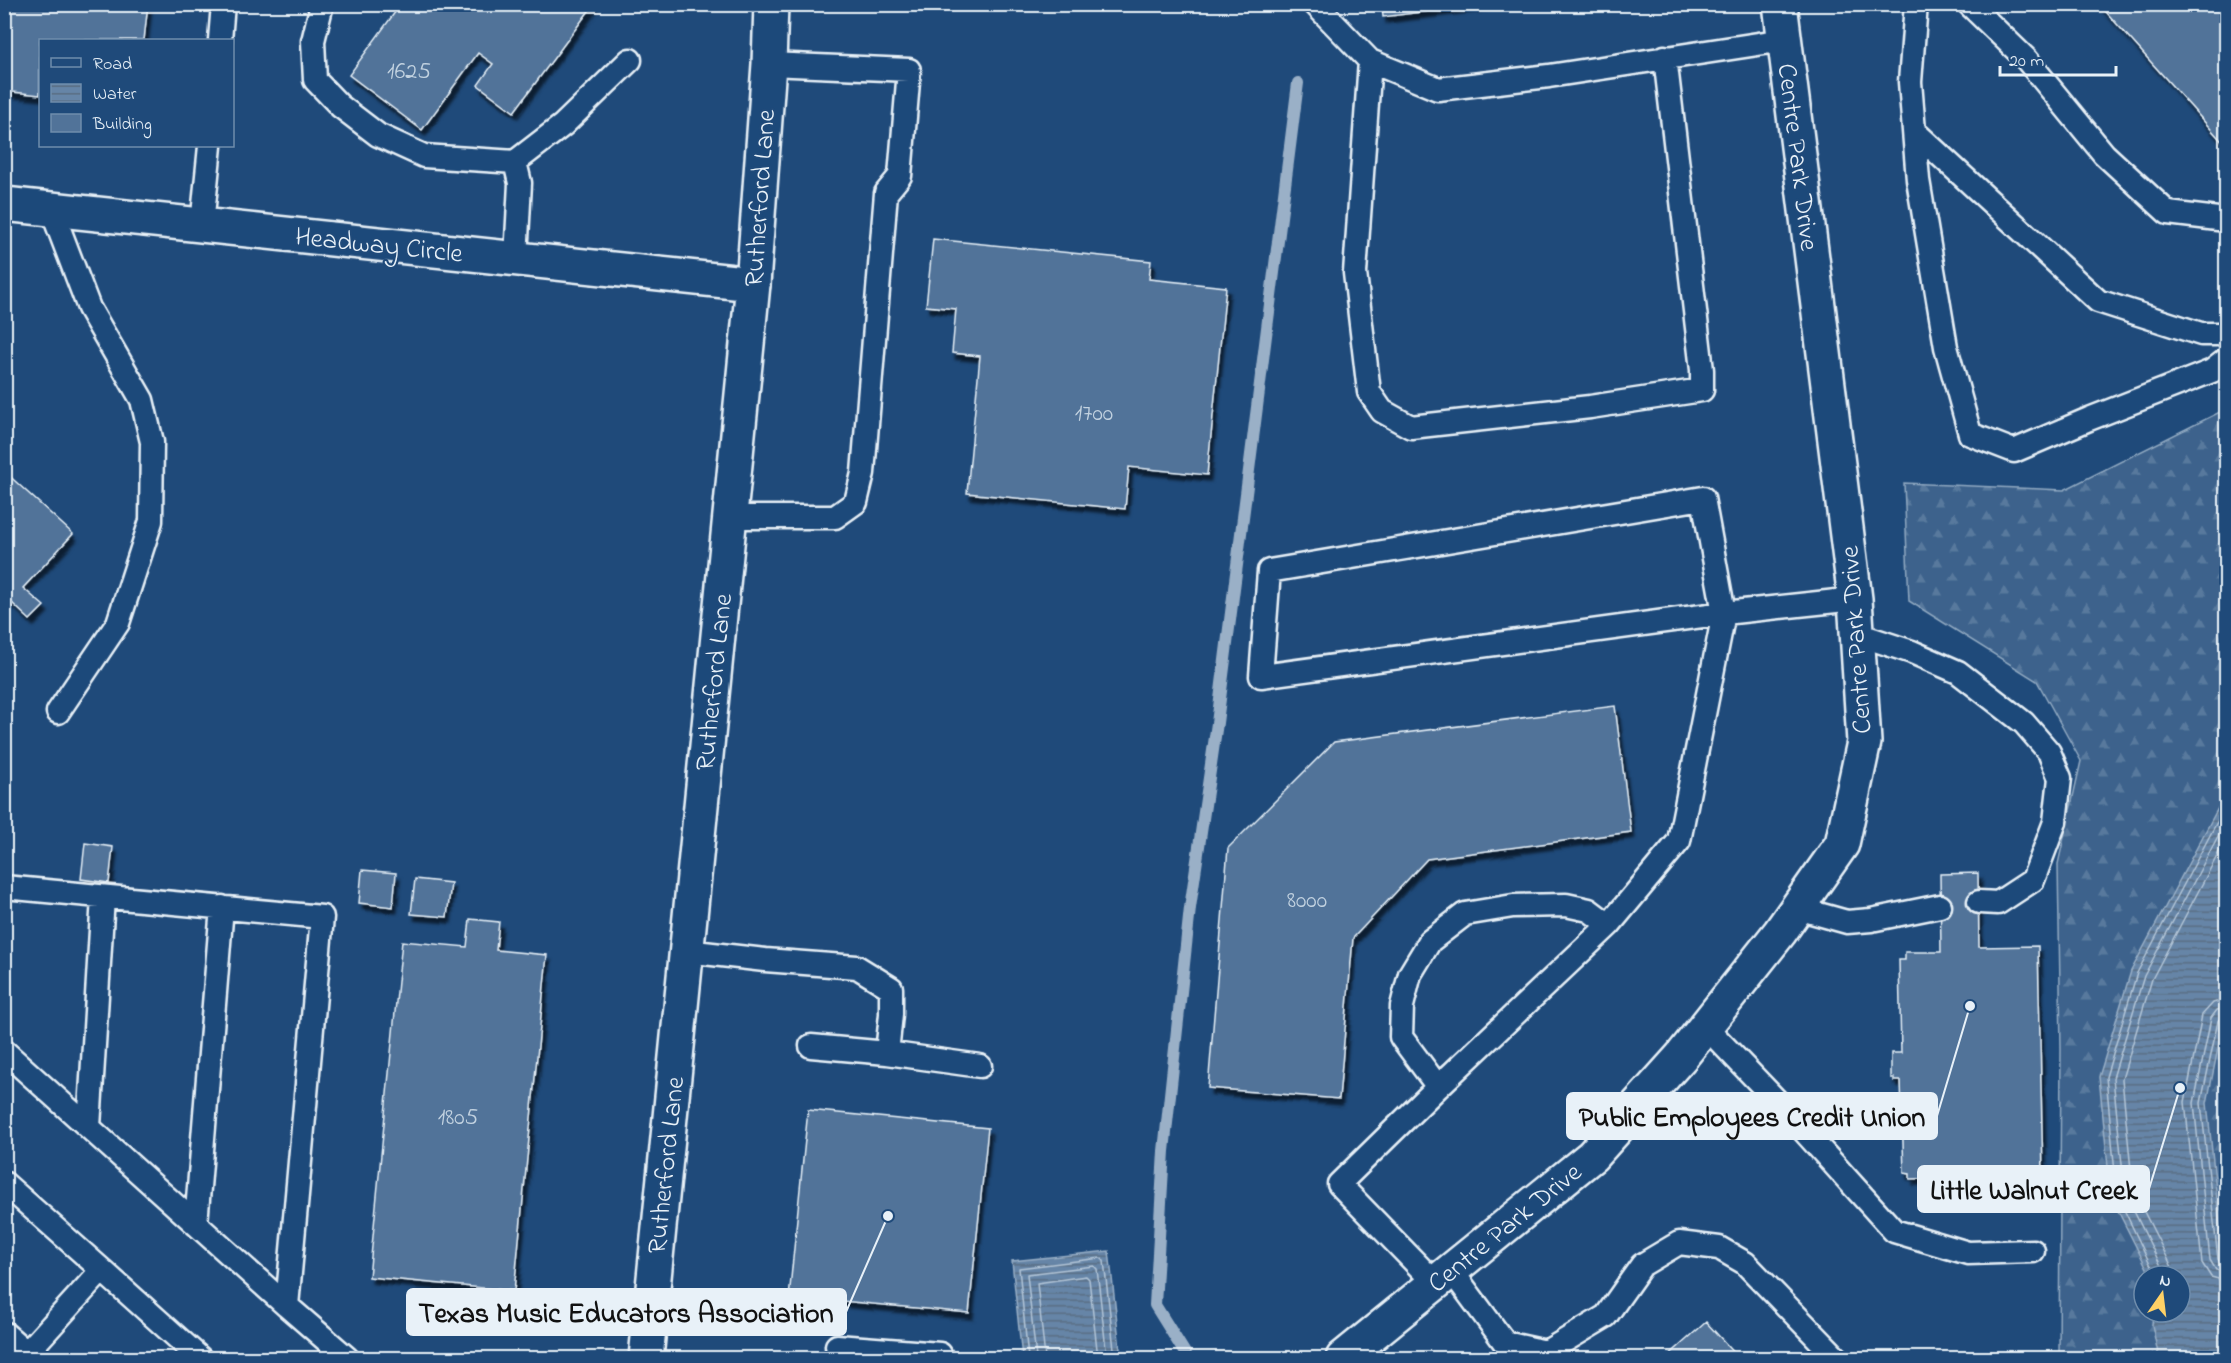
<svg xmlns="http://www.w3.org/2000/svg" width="2231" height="1363" font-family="'Indie Flower',sans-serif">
	<defs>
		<pattern id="forest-firs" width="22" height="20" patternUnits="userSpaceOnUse" patternTransform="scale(1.5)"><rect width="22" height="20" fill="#3c628c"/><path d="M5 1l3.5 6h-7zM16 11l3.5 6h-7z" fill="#58799d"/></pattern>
		<pattern id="water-rules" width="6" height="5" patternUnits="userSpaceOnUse" patternTransform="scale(1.5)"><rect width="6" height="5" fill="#6685a7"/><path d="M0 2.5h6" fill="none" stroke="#596d82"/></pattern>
		<filter id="shadow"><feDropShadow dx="3.5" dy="6" stdDeviation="1.5" flood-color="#0009"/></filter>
	</defs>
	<rect width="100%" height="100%" fill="#1f4a7a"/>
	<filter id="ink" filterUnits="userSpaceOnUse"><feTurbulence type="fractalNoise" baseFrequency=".0167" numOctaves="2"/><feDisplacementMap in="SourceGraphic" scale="12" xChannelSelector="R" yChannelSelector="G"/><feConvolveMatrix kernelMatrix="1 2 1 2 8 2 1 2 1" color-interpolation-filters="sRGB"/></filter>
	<g filter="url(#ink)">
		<path fill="url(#forest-firs)" stroke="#92aac2" stroke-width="1.5" fill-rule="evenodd" d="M2226 409V1102L2224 1103 2226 1115V1358H2059L2061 1048 2058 864 2081 761 2037 681 1909 601 1904 483 2064 490ZM2144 1276H2180V1312H2144Z"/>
		<path fill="url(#water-rules)" stroke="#9ab0c7" stroke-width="1.5" d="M2226 793V1008L2207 1103 2226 1286V1358H2159L2152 1325 2153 1312H2180V1276H2151L2111 1197 2099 1077 2131 971Z
			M1109 1251 1121 1358H1022L1012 1261Z"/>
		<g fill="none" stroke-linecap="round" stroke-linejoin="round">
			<path stroke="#b4c6d8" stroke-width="1.5" d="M2226 999 2213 1003 2202 1015 2185 1102 2202 1263 2211 1277 2226 1281
				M2226 1008 2217 1010 2211 1018 2194 1103 2210 1260 2216 1270 2226 1272
				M2226 1016 2221 1017 2218 1021 2201 1103 2218 1259 2221 1263 2226 1265
				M2156 1276 2117 1195 2106 1077 2137 973 2226 805
				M2164 1276 2162 1268 2125 1193 2113 1078 2144 976 2226 821
				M2173 1276 2171 1265 2133 1190 2122 1079 2152 979 2226 839
				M1028 1358 1019 1268 1101 1258 1104 1261 1115 1358
				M1036 1358 1027 1274 1094 1266 1097 1269 1107 1358
				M1045 1358 1037 1283 1086 1276 1089 1279 1098 1358"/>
			<path stroke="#9ab0c7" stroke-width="12" d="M1188 1358 1155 1305 1164 1151 1190 908 1217 723 1298 83"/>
		</g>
		<path fill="#517399" stroke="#e8f1f8" stroke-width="1.5" filter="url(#shadow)" d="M4 4H148L144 40H40V95L4 91Z
			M401 4H503L507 7 509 4H594L514 112 478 85 493 64 478 53 422 130 349 75Z
			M1382 4H1484L1383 17Z
			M2099 4H2226V146Z
			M933 239 1151 261 1149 279 1226 287 1207 475 1129 467 1125 509 967 493 980 356 952 353 956 309 926 306Z
			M4 471 73 534 23 588 44 606 30 620 10 601 4 607Z
			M1615 706 1631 832 1427 859 1353 938 1339 1099 1208 1088 1228 848 1334 742Z
			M85 843 113 847 109 883 81 879Z
			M362 870 396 873 393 907 359 903Z
			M1978 873 1979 947 2038 946 2043 1176 1910 1179V1174L1904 1173 1901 1081H1894V1078H1891V1053H1901L1899 960H1905V952H1941L1940 874Z
			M415 879 451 883 447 917 411 914Z
			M470 919 499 922 496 950 547 955 514 1291 369 1277 402 941 467 947Z
			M808 1110 988 1128 969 1313 841 1301 840 1303 789 1298Z
			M1706 1322 1739 1358H1666Z"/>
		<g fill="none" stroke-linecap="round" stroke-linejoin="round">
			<g stroke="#e8f1f8" stroke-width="27">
				<path id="service" d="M322 4 313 41 315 80 340 106 378 135 424 156 515 162 520 183 516 258
					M1315 4 1370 61 1438 89 1549 76 1784 40
					M1916 4 1910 82 1918 180 1946 347 1970 434 2014 451 2089 419 2212 371 2226 360
					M1969 4 2027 60 2104 154 2168 213 2226 220
					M220 40 223 4
					M1370 61 1355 273 1369 392 1382 411 1411 427 1590 407 1702 390V370L1665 57
					M1915 132 2098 301 2201 334H2226
					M515 162 563 125 630 60
					M51 208 89 308 142 400 152 442 151 521 118 623 58 712
					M202 225 210 146
					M1703 498 1724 613 1261 676 1269 571Z
					M729 517H835L856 502 863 473 886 193 900 176 909 70 769 64
					M1857 634 1912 652 1958 672 2024 723 2049 752 2060 778 2055 822 2033 880 1998 903 1979 902
					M4 887 322 917 287 1306 347 1358
					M1797 908 1847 922 1871 920 1940 906
					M686 951 765 960 857 967 891 988V1014L887 1053 980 1066
					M1705 1026 1776 1100 1894 1231 1968 1253 2033 1251
					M811 1046 887 1053
					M4 1051 287 1306
					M1438 1087 1401 1037 1402 1006 1410 974 1430 941 1465 914 1513 906 1566 905 1589 910 1609 925
					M89 1127 103 897
					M4 1183 102 1270
					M196 1224 222 907
					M1451 1270 1505 1343 1546 1352 1606 1316 1642 1265 1679 1243 1719 1248 1745 1263 1837 1358
					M1435 1283 1339 1184 1438 1087 1609 925 1679 841 1724 613 1855 599
					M4 1333 27 1353
					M837 1346 940 1354V1358
					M22 1358 102 1270 200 1358"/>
			</g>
			<g stroke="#e8f1f8" stroke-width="38">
				<path id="minor" d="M4 204 753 284
					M1343 1358 1592 1156 1681 1057 1780 932 1842 844 1864 742 1855 599 1780 4"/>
			</g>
			<g stroke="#e8f1f8" stroke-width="38">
				<path id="tertiary" d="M646 1358 753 284 769 64 771 4"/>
			</g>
			<use href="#service" stroke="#1f4a7a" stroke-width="22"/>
			<use href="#minor" stroke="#1f4a7a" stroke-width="33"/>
			<use href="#tertiary" stroke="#1f4a7a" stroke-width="33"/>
		</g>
	</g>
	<g text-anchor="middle" stroke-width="4.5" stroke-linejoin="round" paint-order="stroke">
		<g font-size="24" fill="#c2d2e0">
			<text x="409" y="78">1625</text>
			<text x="1094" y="420">1700</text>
			<text x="1307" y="907">8000</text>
			<text x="458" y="1124">1805</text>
		</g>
		<g font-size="27" fill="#e8f1f8" stroke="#1f4a7a">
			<text transform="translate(1799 157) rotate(83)" y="9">Centre Park Drive</text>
			<text transform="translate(759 198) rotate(-86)" y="9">Rutherford Lane</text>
			<text transform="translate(379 244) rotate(6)" y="9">Headway Circle</text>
			<text transform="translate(1855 640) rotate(-94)" y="9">Centre Park Drive</text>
			<text transform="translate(713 682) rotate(-84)" y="9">Rutherford Lane</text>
			<text transform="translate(665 1165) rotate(-84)" y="9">Rutherford Lane</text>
			<text transform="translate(1504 1227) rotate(-39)" y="9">Centre Park Drive</text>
		</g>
	</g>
	<path fill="none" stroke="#e8f1f8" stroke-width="2" d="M1970 1006L1937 1116M2180 1088L2149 1189M888 1216L846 1312"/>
	<g fill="#e8f1f8" stroke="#1f4a7a" stroke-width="2">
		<circle cx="1970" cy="1006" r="6"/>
		<circle cx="2180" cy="1088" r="6"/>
		<circle cx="888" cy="1216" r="6"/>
	</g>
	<g fill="#e8f1f8" stroke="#e8f1f8" stroke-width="2">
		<rect x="1567" y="1093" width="370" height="46" rx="6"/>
		<rect x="1918" y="1166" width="231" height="46" rx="6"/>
		<rect x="407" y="1289" width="439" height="46" rx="6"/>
	</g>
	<g font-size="28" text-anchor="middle" font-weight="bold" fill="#111">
		<text x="1752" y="1126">Public Employees Credit Union</text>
		<text x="2034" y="1199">Little Walnut Creek</text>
		<text x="626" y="1322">Texas Music Educators Association</text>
	</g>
	<rect width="2231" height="1363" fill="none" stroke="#1f4a7a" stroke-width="24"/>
	<rect x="12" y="12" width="2207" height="1339" fill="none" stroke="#e8f1f8" stroke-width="2" filter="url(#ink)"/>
	<rect x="39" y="39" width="195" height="108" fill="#1f4a7a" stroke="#6f8dac" stroke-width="1.5"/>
	<rect x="51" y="58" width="30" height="9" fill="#1f4a7a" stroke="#6f8dac" stroke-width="1.5"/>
	<text x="93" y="69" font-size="18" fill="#e8f1f8">Road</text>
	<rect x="51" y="84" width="30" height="18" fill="url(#water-rules)" stroke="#6f8dac" stroke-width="1.5"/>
	<text x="93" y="99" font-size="18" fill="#e8f1f8">Water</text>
	<rect x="51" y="114" width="30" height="18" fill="#517399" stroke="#6f8dac" stroke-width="1.5"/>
	<text x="93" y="129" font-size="18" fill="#e8f1f8">Building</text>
	<g transform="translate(2162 1294) rotate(14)"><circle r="28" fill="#1f4a7a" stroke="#6f8dac" stroke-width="1.5"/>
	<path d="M0-4.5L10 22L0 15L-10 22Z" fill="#ffd166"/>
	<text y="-9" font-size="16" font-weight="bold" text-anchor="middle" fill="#e8f1f8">N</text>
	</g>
	<path d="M2000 66v9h116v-9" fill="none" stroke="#e8f1f8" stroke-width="3"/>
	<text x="2009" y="66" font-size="18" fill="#e8f1f8" stroke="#1f4a7a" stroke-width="4.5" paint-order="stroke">20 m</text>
</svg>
